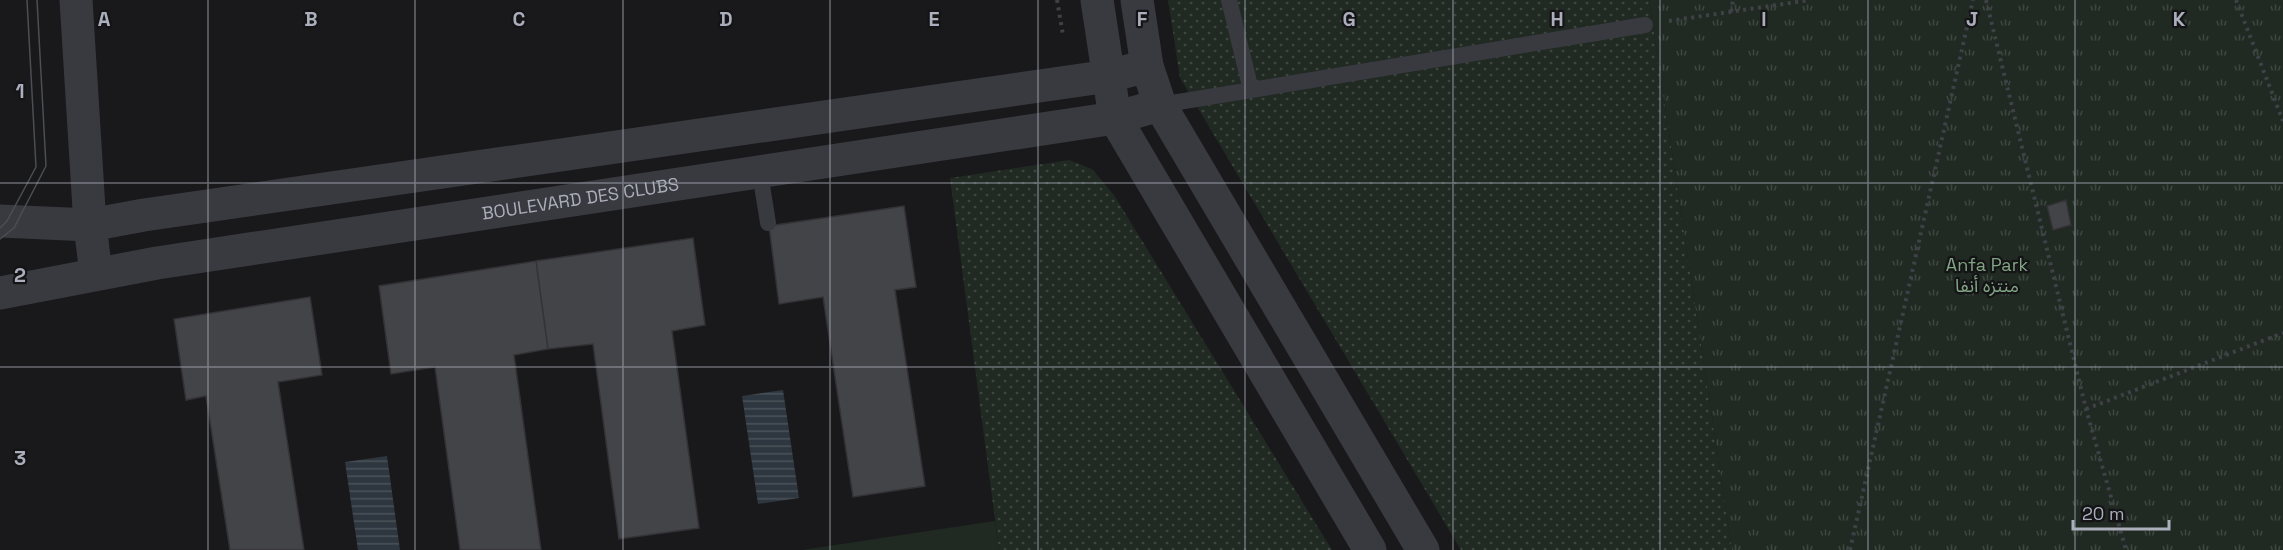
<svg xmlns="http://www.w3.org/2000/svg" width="2283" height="550" font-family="'Space Grotesk','Noto Sans Arabic',sans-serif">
	<defs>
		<pattern id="grass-dots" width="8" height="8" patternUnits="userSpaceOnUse" patternTransform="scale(1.5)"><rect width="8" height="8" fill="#202922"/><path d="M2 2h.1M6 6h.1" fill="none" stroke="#3e4640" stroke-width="1.8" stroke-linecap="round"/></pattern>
		<pattern id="park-tufts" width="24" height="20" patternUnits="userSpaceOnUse" patternTransform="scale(1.5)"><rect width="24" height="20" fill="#202922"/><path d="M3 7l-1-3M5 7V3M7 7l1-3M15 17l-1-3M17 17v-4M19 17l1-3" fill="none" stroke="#3e4640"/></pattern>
		<pattern id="water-rules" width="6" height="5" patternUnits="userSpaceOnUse" patternTransform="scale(1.5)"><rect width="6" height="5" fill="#2e373f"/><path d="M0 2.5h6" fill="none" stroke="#4a5159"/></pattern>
	</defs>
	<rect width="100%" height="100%" fill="#19191b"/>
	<path fill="url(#grass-dots)" d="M1168 0H1649L1732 550H1461L1180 78Z
		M1069 160 1092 169 1114 195 1332 550H999L950 178Z"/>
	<path fill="url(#park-tufts)" d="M1649 0H2283V550H1732Z"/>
	<path fill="#202922" d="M995 521 999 550H802L994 521Z"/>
	<path fill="url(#water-rules)" d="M783 390 799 498 758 504 742 396Z
		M387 456 400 550H358L345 462Z"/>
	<path fill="#434448" stroke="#333237" stroke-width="1.5" d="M2066 200 2071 225 2053 230 2047 206Z
		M904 206 916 287 895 290 925 486 853 497 823 297 779 304 769 226Z
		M693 238 705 325 672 331 699 528 619 539 593 344 548 349 536 261Z
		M536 261 548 349 514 355 541 550H460L435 367 391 374 379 286Z
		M310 297 322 375 278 382 304 550H230L206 396 186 400 174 319Z"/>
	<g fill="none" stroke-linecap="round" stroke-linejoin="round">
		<path stroke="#3f4147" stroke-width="4" stroke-dasharray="3 4.5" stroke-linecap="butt" d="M1057 0 1063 35
			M1986 0 2086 409 2126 550
			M2236 0 2283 121
			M1731 12 1733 0
			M1669 21 1810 0
			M2086 409 2283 333
			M1850 550 1973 0"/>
		<path stroke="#393a40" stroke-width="16" d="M1229 0 1251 90
			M1160 105 1645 25
			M760 173 768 223"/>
		<g stroke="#393a40" stroke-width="33">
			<path d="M76 0 90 225 96 274"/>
			<path d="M1097 0 1115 118 1370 550"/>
			<path d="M1137 0 1147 66 1160 105 1423 550"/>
			<path d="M0 221 90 225 144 215 1109 76 1147 66"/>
			<path id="s1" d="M0 293 157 263 1115 118 1160 105"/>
		</g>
		<path stroke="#4c4e55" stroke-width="1.5" d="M0 228 7 221 36 167 27 0
			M0 239 14 228 46 166 37 0"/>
	</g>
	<path fill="none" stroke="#abafbb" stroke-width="1.5" stroke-opacity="0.55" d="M208 0V550M415 0V550M623 0V550M830 0V550M1038 0V550M1245 0V550M1453 0V550M1660 0V550M1868 0V550M2075 0V550M0 183H2283M0 367H2283"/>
	<g text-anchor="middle" stroke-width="4.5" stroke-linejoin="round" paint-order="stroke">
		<g font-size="18" fill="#abafbb" stroke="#141316">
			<text dy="6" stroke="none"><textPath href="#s1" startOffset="588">BOULEVARD DES CLUBS</textPath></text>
		</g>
		<g font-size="18" fill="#81a684" stroke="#141316">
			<text x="1987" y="271">Anfa Park<tspan x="1987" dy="21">منتزه أنفا</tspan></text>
		</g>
	</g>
	<g font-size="20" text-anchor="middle" font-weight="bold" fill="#abafbb" stroke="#141316" stroke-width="4.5" stroke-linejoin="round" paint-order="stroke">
		<text x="104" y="26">A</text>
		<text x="311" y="26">B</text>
		<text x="519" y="26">C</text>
		<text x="726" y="26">D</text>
		<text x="934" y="26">E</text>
		<text x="1142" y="26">F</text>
		<text x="1349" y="26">G</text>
		<text x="1557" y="26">H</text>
		<text x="1764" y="26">I</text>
		<text x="1972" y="26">J</text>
		<text x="2179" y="26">K</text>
		<text x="20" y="98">1</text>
		<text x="20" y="282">2</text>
		<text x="20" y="465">3</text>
	</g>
	<path d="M2073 520v9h96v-9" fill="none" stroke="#abafbb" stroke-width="3"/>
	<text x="2082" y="520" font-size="18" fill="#abafbb" stroke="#141316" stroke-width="4.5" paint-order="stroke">20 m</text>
</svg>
